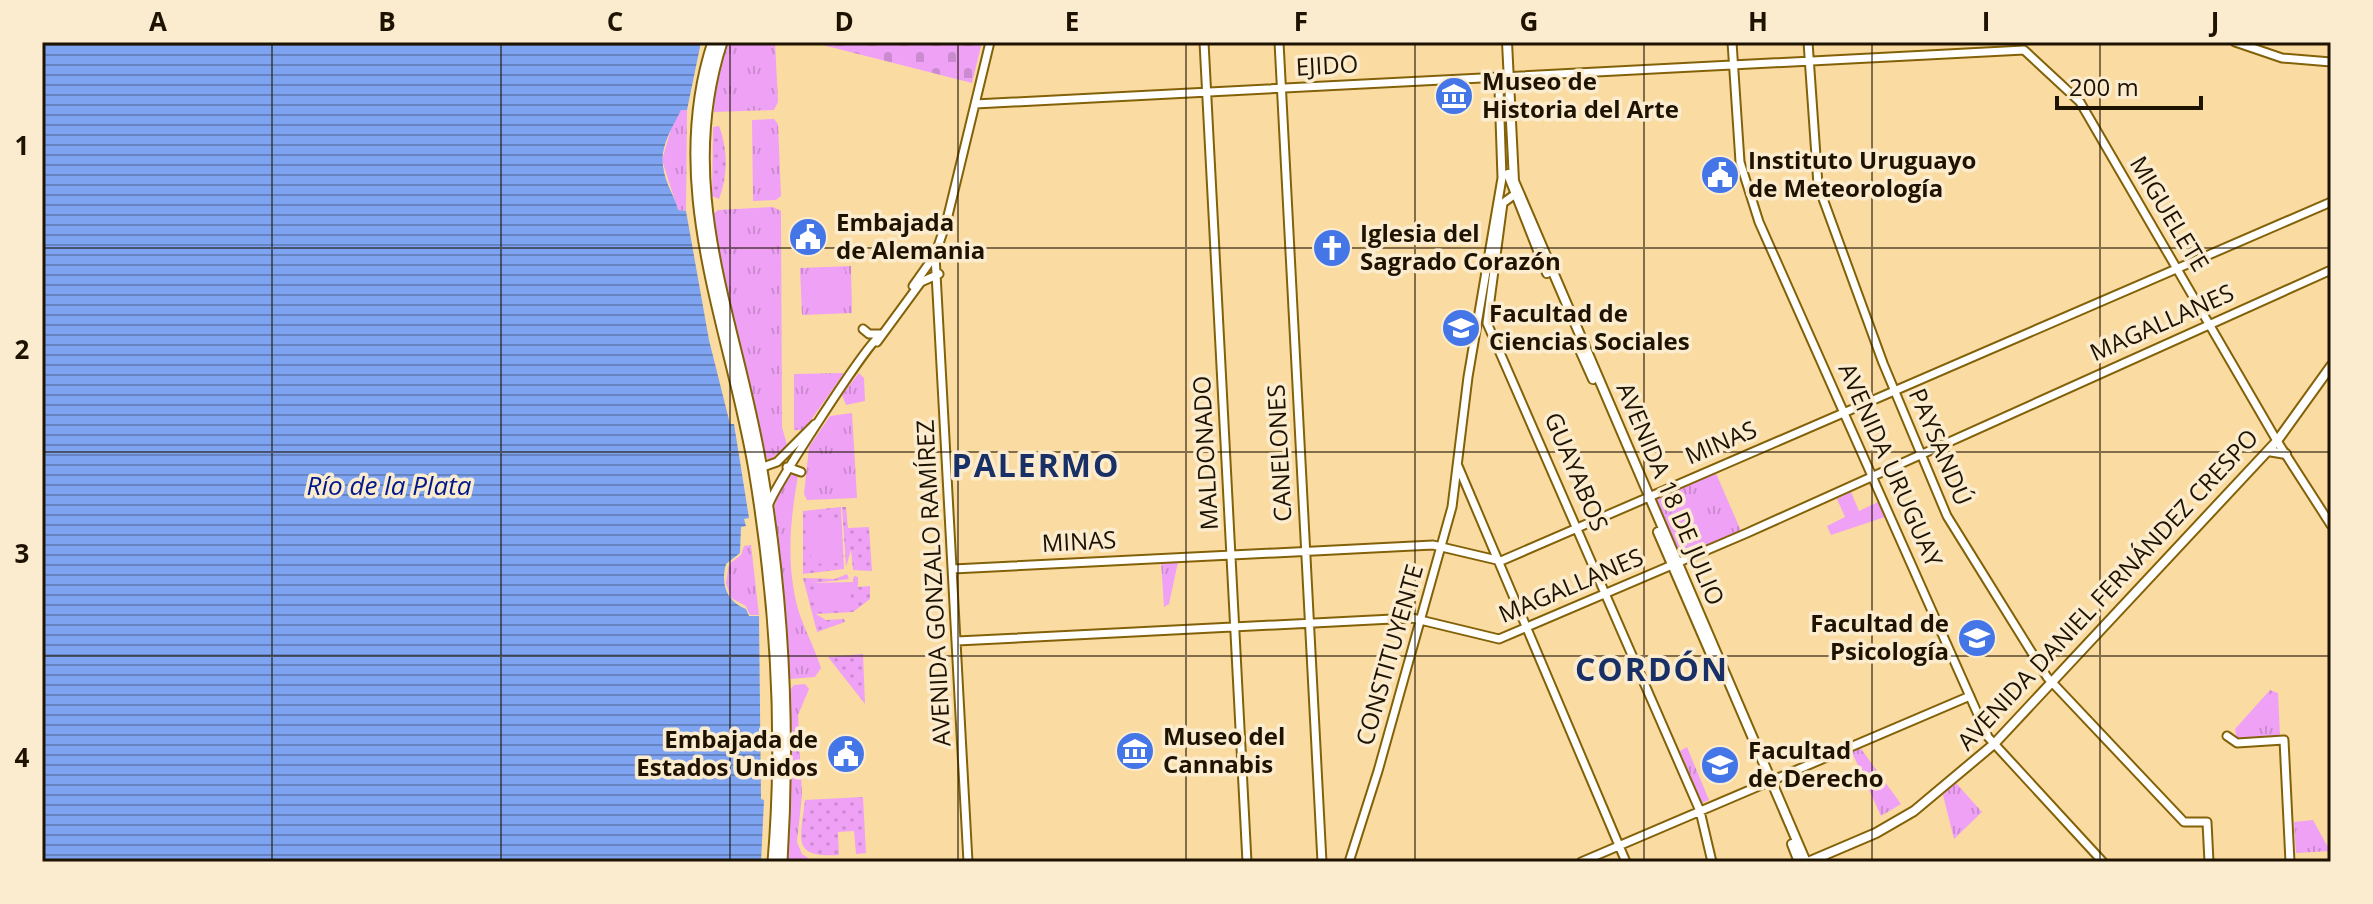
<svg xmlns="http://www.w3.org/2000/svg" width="2373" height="904" font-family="'Open Sans',sans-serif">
	<defs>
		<pattern id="grass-dots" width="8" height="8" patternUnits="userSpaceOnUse" patternTransform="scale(2)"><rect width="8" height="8" fill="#eea1f5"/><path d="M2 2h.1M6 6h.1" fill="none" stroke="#cc8ad0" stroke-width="1.8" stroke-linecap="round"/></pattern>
		<pattern id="cemetery-stones" width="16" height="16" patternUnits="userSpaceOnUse" patternTransform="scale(2)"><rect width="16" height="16" fill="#eea1f5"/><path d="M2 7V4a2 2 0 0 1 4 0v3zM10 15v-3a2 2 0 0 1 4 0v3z" fill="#cc8ad0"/></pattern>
		<pattern id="park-tufts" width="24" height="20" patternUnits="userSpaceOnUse" patternTransform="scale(2)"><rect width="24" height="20" fill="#eea1f5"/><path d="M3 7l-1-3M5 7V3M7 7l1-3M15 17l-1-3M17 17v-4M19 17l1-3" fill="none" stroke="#cc8ad0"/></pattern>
		<pattern id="water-rules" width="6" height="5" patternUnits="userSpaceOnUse" patternTransform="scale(2)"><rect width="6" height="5" fill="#7da3f1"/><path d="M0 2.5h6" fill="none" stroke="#6684c1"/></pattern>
	</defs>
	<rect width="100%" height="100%" fill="#fadca2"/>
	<path fill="url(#grass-dots)" d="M719 126C728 149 728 176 719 199L712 196 713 127Z
		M841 507 844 569 803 574V511Z
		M842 507H846L848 528 869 527 872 571 853 570 851 550 846 567Z
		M847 574 849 579 813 583 853 582 854 576 858 577V587L870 586V599L853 612 816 614 826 620 844 619 845 622 817 632 803 578 835 579Z
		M863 654 865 704 828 657Z
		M863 797 866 853 856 854 854 831 838 832 839 855C790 858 801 839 805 800Z"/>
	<path fill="url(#cemetery-stones)" d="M811 42H982L972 83Z"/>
	<path fill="url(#park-tufts)" d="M728 42H775L778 102 774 110 714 112 715 92Z
		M681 110H687L686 211 678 210 662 160 674 119Z
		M774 119 778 124 781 196 776 200 753 201 752 120Z
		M773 207 781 211 782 427 787 445 770 460 765 457 711 216 718 210Z
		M851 266 852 313 802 315 800 268Z
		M844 373 804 430H794V374Z
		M859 373 864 378 865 401 846 405 842 395Z
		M852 413 857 498 807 500 804 494 809 447 830 416Z
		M795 471 798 476C790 520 786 565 798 609 804 629 815 648 821 668L815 677 790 679 774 510 779 487 786 473Z
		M1715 471 1741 531 1680 559 1653 498Z
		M751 545 759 615H750L746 606 731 598 726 583 729 564 741 555 744 546Z
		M1161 561 1178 562 1169 604 1164 607Z
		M805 684 809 689 798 715 802 795 797 842 802 854 814 862H787L790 690 794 685Z
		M2270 690 2278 693 2280 736 2237 739 2235 729Z
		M1859 746 1901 804 1881 816 1851 750Z
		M1687 747 1709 800 1702 803 1680 751Z
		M1956 783 1982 812 1954 839 1943 795Z
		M2313 820 2330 851 2296 853 2294 822Z"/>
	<path fill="#eea1f5" d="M845 269 846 293 808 295 807 271Z
		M1851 492 1859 511 1878 502 1885 517 1831 535 1827 526 1845 517 1837 499Z
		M840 519 842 563 811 564 809 521Z
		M850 583 851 610 816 612 815 585Z"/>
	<path fill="url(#water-rules)" d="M42 42H701L687 110H681C674 125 660 145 663 166 665 184 675 196 678 210L686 211 709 340 730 424H734L749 518 744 519 746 526 741 527 740 553 726 564C720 586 728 602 746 609L749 616H759L761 799 764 800 761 862H42Z"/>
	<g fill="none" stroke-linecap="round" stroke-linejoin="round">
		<g stroke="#836108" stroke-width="11">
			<path id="tertiary" d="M1204 42 1247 862
				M1279 42 1322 862
				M1732 42 1740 162 1759 222 1988 737 2103 862
				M1808 42 1818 185 1883 363 1947 516 2047 677 2184 822H2207L2209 862
				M2235 42 2282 58 2331 62
				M975 104 2024 50 2080 102 2277 441 2331 525
				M1518 192 1503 203 1487 323 1700 811 1712 862
				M945 226 935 255 968 862
				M945 228 990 42
				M913 286 935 255
				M863 329 869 334H880
				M877 342 921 282 939 274
				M1458 466 1626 862
				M787 467 801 472
				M757 469 777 462 815 424
				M769 504C775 486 867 344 878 338
				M953 569 1433 545 1501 561 2331 202
				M957 641 1412 618 1499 639 1747 533 2331 270
				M2227 736 2237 743 2284 740 2290 862
				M1349 862 1378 771 1452 507 1468 377 1502 178 1499 89 1485 78
				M1581 862 1970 696"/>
		</g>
		<g stroke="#836108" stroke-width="12">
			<path id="secondary" d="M1507 42 1514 181 1806 862
				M1508 174 1547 273
				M1576 341 1593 379
				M2268 451 2286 454
				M1658 532 1716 666
				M1792 844 1799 862
				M1808 862 1876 833 1914 811 1994 744 2277 441 2331 366"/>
		</g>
		<g stroke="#836108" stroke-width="13">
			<path id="primary" d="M713 42C665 187 730 327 754 470 775 598 784 732 773 862
				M722 42C673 193 738 322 762 470 784 599 790 731 782 862"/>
		</g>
		<use href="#tertiary" stroke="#fff" stroke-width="7"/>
		<use href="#secondary" stroke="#fff" stroke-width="8"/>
		<use href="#primary" stroke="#fff" stroke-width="9"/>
	</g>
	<path fill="none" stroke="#1e1300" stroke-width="2" stroke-opacity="0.55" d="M272 42V862M501 42V862M730 42V862M958 42V862M1186 42V862M1415 42V862M1644 42V862M1872 42V862M2100 42V862M42 248H2331M42 452H2331M42 656H2331"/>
	<defs>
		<g id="museum-disc" transform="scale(2)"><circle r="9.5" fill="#4476e7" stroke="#fbeccf"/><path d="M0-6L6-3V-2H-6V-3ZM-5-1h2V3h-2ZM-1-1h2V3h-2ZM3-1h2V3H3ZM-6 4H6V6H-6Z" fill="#fff"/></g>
		<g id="civic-disc" transform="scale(2)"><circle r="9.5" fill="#4476e7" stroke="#fbeccf"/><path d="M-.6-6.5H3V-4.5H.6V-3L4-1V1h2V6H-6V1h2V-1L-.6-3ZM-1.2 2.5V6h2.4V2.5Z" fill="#fff"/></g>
		<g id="church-disc" transform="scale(2)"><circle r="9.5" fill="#4476e7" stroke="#fbeccf"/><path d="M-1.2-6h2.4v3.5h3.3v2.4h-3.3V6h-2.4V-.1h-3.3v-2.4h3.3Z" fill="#fff"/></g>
		<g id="university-disc" transform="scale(2)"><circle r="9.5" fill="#4476e7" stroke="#fbeccf"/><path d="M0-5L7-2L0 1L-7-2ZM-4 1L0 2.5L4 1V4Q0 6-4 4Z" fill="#fff"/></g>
	</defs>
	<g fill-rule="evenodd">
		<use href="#museum-disc" x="1454" y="96"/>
		<use href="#civic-disc" x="1720" y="175"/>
		<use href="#civic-disc" x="808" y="237"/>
		<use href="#church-disc" x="1332" y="248"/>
		<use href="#university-disc" x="1461" y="328"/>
		<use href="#university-disc" x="1977" y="638"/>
		<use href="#museum-disc" x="1135" y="751"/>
		<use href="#civic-disc" x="846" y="754"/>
		<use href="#university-disc" x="1720" y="765"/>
	</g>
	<g text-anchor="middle" stroke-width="7" stroke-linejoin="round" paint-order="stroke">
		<g font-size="24" fill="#1e1300" stroke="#fbeccf">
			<text transform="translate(1327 66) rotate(-3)" y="8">EJIDO</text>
			<text transform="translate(2169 214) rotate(59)" y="8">MIGUELETE</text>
			<text transform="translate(2162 323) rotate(-24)" y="8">MAGALLANES</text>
			<text transform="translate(1721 443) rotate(-23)" y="8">MINAS</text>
			<text transform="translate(1940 447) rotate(67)" y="8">PAYSANDÚ</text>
			<text transform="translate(1206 453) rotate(-93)" y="8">MALDONADO</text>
			<text transform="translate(1280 453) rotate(-93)" y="8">CANELONES</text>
			<text transform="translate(1890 465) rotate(66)" y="8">AVENIDA URUGUAY</text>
			<text transform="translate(1576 472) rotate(67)" y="8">GUAYABOS</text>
			<text transform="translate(1670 494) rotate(67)" y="8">AVENIDA 18 DE JULIO</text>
			<text transform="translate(1079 542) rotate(-3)" y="8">MINAS</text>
			<text transform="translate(934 583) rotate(-93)" y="8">AVENIDA GONZALO RAMÍREZ</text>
			<text transform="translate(1571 586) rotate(-23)" y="8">MAGALLANES</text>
			<text transform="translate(2108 590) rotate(-47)" y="8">AVENIDA DANIEL FERNÁNDEZ CRESPO</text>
			<text transform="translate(1390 655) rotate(-74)" y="8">CONSTITUYENTE</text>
		</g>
		<g font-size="24" font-weight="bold" fill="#1e1300" stroke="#fbeccf" text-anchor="start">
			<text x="1482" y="90">Museo de<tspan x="1482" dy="28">Historia del Arte</tspan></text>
			<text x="1748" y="169">Instituto Uruguayo<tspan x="1748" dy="28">de Meteorología</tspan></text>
			<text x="836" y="231">Embajada<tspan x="836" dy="28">de Alemania</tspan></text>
			<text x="1360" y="242">Iglesia del<tspan x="1360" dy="28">Sagrado Corazón</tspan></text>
			<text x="1489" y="322">Facultad de<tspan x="1489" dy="28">Ciencias Sociales</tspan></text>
			<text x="1949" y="632" text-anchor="end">Facultad de<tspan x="1949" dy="28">Psicología</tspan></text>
			<text x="1163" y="745">Museo del<tspan x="1163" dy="28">Cannabis</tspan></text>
			<text x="818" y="748" text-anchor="end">Embajada de<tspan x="818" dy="28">Estados Unidos</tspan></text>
			<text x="1748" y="759">Facultad<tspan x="1748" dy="28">de Derecho</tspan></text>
		</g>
		<g font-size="26" font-style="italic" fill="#00198b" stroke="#fbeccf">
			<text x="389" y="495">Río de la Plata</text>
		</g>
		<g font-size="32" font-weight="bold" letter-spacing="2" fill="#183066" stroke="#fbeccf">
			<text x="1036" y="477">PALERMO</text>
			<text x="1652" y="681">CORDÓN</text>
		</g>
	</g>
	<rect width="2373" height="904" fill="none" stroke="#fbeccf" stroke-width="88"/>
	<path d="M2057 96v12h144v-12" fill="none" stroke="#1e1300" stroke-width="4"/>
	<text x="2069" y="96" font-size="24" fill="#1e1300" stroke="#fbeccf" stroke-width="6" paint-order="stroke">200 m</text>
	<rect x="44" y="44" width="2285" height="816" fill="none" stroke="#1e1300" stroke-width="3"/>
	<g font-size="26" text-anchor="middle" font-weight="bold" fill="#1e1300">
		<text x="158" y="31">A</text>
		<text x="387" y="31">B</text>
		<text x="615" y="31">C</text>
		<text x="844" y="31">D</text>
		<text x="1072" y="31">E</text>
		<text x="1301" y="31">F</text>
		<text x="1529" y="31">G</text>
		<text x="1758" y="31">H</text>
		<text x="1986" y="31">I</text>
		<text x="2215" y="31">J</text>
		<text x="22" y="155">1</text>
		<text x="22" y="359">2</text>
		<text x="22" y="563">3</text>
		<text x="22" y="767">4</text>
	</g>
</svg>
